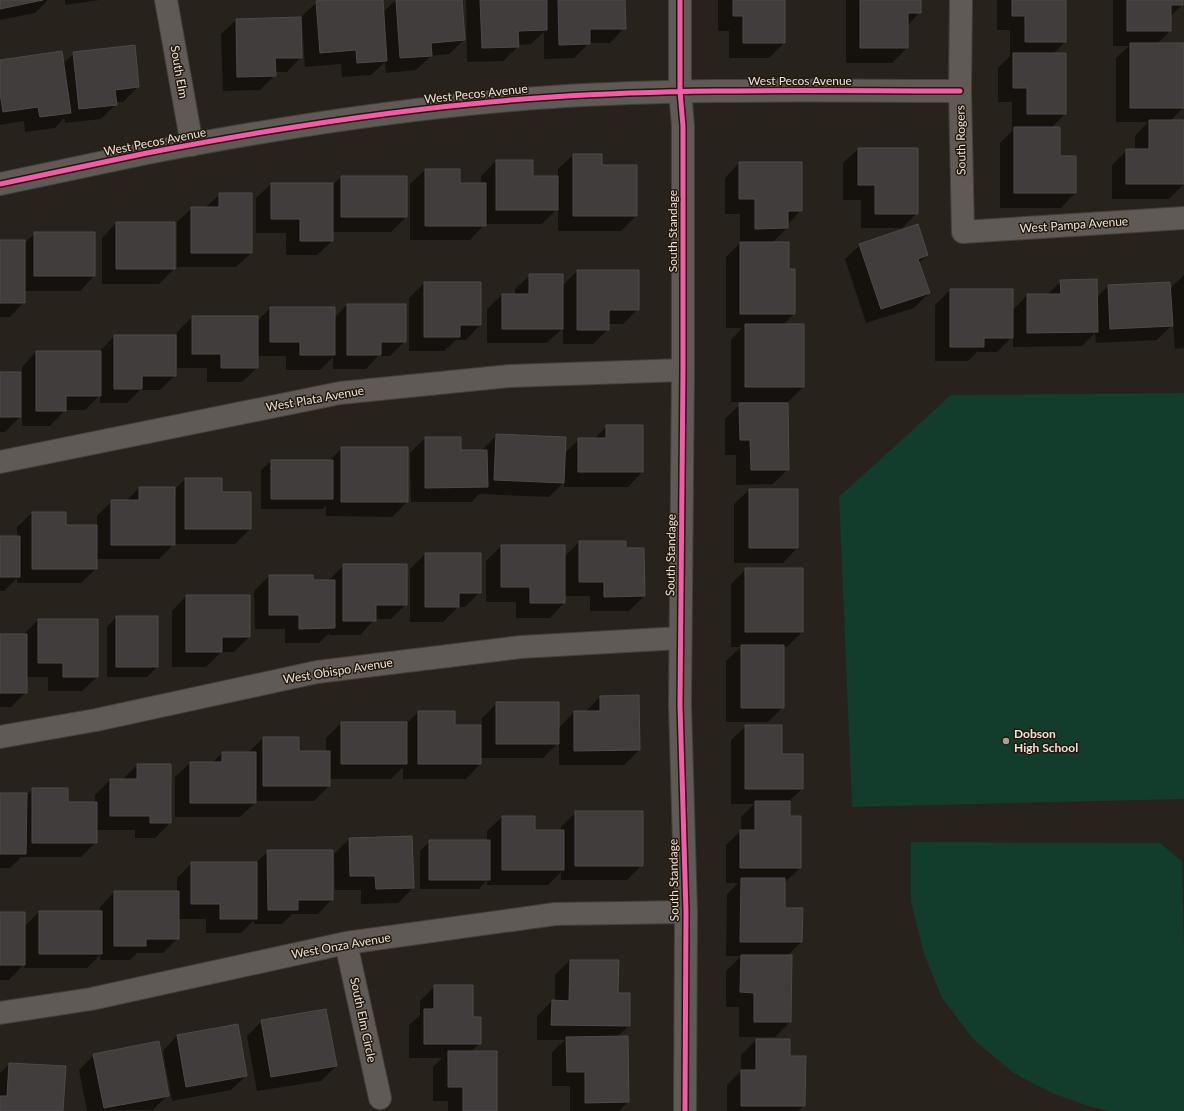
<svg xmlns="http://www.w3.org/2000/svg" width="1184" height="1111" font-family="Lato,sans-serif">
	<rect width="100%" height="100%" fill="#28221c"/>
	<path fill="#123c2c" d="M1184 393V799L852 807 839 497 951 395Z
		M911 842 1160 843 1182 861 1184 948V1111H1110L1091 1107 1052 1093 1015 1074 974 1040 942 998 924 954 911 902Z"/>
	<path fill="#0007" d="M0 0H48L35 13 0 20Z
		M65 0H100L65 5Z
		M339 0H382V13L396 0H461L464 40 449 54 431 56 416 70 386 73 385 62 371 75 342 77 341 64 305 67 302 21 301 22V57L287 72H275V75L260 90 223 91 221 34 236 20 302 18V16L317 2Z
		M466 0H624V28L610 43H589L574 58 544 59V32L531 44 518 45V47L503 61 467 62Z
		M718 0H784V43L769 58H729V31H718Z
		M846 0H920V12L907 26V48L892 63H846Z
		M997 0H1065V42L1053 54 1065 114 1051 128 1058 157 1075 193 1061 208H1000V143L1014 129H1012V102H998V68L1010 56V30H997Z
		M1113 0H1182V5L1170 17V31L1157 44 1183 108 1170 121H1184V184L1169 199H1112V165L1127 150H1135V136L1148 122H1116V58L1129 46H1113Z
		M74 53 138 87 123 102H115L116 104 101 119 65 123 64 118 55 128 25 132 24 121 0 125V61L63 64Z
		M858 149H917V213L902 228H861V200H843V163Z
		M573 155 601 166 636 216 621 231H558V208L542 224H485L470 240H410V184L425 170 459 184H481V176L496 161 532 177H558V169Z
		M739 163 801 210 787 225V228L772 243 794 314 783 325 803 387 788 402H731V340L742 328H726V257L740 243V214H725V178Z
		M341 177 406 217 391 232H332V241L317 255H286V233H256V198L271 184 332 186Z
		M220 194 251 253 236 267H177V222L192 208H205Z
		M116 223 174 269 159 284H102V238Z
		M35 233 94 276 80 291H24V302L10 317H0V241L24 244Z
		M860 245 927 255 919 263 929 293 914 308 866 323 845 259Z
		M577 271 638 309 623 324H608V329L593 344H563V328L547 343H487V309L502 295H515V289L530 275 562 286Z
		M1184 275V348L1175 349 1173 324 1157 340 1096 343 1095 333 1082 346 1013 347V336L997 352H977L968 361H935V305L950 290 1012 311 1027 295H1047L1061 281 1096 298 1108 286 1170 289Z
		M424 283H480V325L466 340H456L444 351H409V298Z
		M347 305 405 341 390 356H378L366 369H333V357L320 370H286V356H257V368L242 382H207V368H177V332L192 317 257 322 270 308 334 318Z
		M114 336 175 375 160 390H140L127 403H100V395L85 410H65L50 426H22V415L5 432H0V373H22V367L36 352 100 351Z
		M740 404 788 469 773 484 736 485V455H725V419Z
		M607 426 642 472 628 487H564V482L549 497 479 494 472 502H411L410 453 425 438 460 451H481L497 435 565 453 579 439H594Z
		M342 448H407V502L392 517 326 516V505L323 509H261V470L271 461H329Z
		M185 479 221 493 250 529 235 544H174L159 559H96V569L81 583H17V578L4 591H0V537H17V527L32 513 65 526H97V516L112 501H126L139 488 174 490Z
		M749 490H797V548L783 563H734V504Z
		M579 542 625 549H643L644 596 629 611H590V596H564V603L550 618H516V602H486V561L501 546 564 557Z
		M425 554 480 592 465 607H458L443 622H410V569Z
		M344 565 406 604 391 619H375L360 635H329V633L319 643H285V629H255L254 591 269 576 312 581 329 580Z
		M746 569 802 632 787 647H783V707L768 722H726V661L741 647H731V584Z
		M186 596 249 637 234 652H221L206 667H172V611Z
		M116 617 157 667 147 677H107V627Z
		M38 620 97 677 82 691H48V677H26V692L11 707H0V635H23Z
		M600 697 639 750 624 765H559V742L543 758H480V764L466 779H403V767L391 779H329V786L314 801H255V803L240 817H175V777L190 763H212L222 753H248L263 738 298 752H326V738L341 723H407L418 712H454V726H482V718L497 703 558 729 574 712H585Z
		M746 726 781 755 802 789 789 801V817L800 868 784 883V909L801 942 787 956H791L790 1022 775 1037H739V1007H726V971L741 956H726L727 894 738 883H726V845L741 831V817L754 804H731V740Z
		M137 765H170V823L155 838H135V830H96V842L81 857H21L10 868H0V794L26 796 33 789 67 803H95V795L110 780H122Z
		M576 812 642 865 627 880H561V872L548 885H487V880L479 889H420V851L430 841H487V831L502 817 534 832H561V827Z
		M411 837 413 888 398 903 361 904V890H335L334 854 349 839Z
		M268 851 332 899 318 914H292L282 924H254V920L241 933H206V919H178V938L163 953H137L130 960H100V955L87 968H24V964L9 980H0V913L24 927 39 912H100V907L114 892H177V878L192 863H256Z
		M570 960 617 994 629 1026 617 1037 628 1102 619 1111H570V1086H552V1052L565 1040H537V1016L552 1001H555V975Z
		M435 986 472 1018 480 1043 471 1052 496 1111H448V1101H433V1067L442 1058H409V1025L420 1015V1001Z
		M262 1021 336 1066 321 1081 257 1091 247 1036Z
		M177 1036 246 1076 231 1090 172 1101 163 1051Z
		M756 1040H789V1057L804 1105 799 1111H727V1085L741 1071V1055Z
		M94 1055 168 1095 153 1110 87 1111 79 1070Z
		M9 1064 62 1111H0V1073Z"/>
	<path fill="#413d3c" stroke="#4e494a" d="M0 0H43L0 9Z
		M325 0H383L387 61 357 63 356 50 320 53 316 1Z
		M396 0H462L465 40 431 43 432 56 400 58Z
		M480 0H547V30L518 31 519 47 482 48Z
		M558 0H625L626 29H590V44L559 45Z
		M733 0H785V43H743V16H733Z
		M860 0H921V13H908V48H860Z
		M1012 0H1066V42H1025V16H1012Z
		M1127 0H1183V5H1171V31H1127Z
		M301 17 302 58H275L276 76 237 77 236 19Z
		M1130 43H1184V108H1130Z
		M135 45 139 87 115 90 117 105 79 109 73 52Z
		M62 51 71 113 40 117 38 107 3 112 0 93V60Z
		M1013 53H1066V114H1027V88H1013Z
		M1149 120H1184V184H1126V149H1149Z
		M1014 127H1060V156H1076V193H1014Z
		M858 148H918V214H875V185H858Z
		M573 154H602V165H637V216H573Z
		M496 160H533V176H558V210H496Z
		M739 162H802V211H788V228L755 229V199H739Z
		M425 169H460V183H486V226H425Z
		M341 176H407V217H341Z
		M271 183H333V241H300V219H271Z
		M219 193H252V253H191V207H219Z
		M116 222H175V269H116Z
		M918 224 928 255 918 259 930 293 881 309 859 244Z
		M34 232H95V276H34Z
		M0 240H25V303H0Z
		M740 242H789V269H795V314H740Z
		M577 270H639V310H609V330H577Z
		M529 274H563V329H502V294H529Z
		M1097 279 1098 332 1027 333V294H1061L1060 280Z
		M424 282H481V325H460V337H424Z
		M1170 282 1173 326 1110 329 1108 285Z
		M950 289H1013V338H984V347H950Z
		M347 304H406V342H381V355H347Z
		M270 307H335V355H300V342H270Z
		M192 316H258V368H221V354H192Z
		M745 324H804V387H745Z
		M114 335H176V376H142V389H114Z
		M36 351H101V396H66V411H36Z
		M0 372H21V417H0Z
		M739 403H788L789 470H751L750 440H740Z
		M606 425H643V472H578V438H606Z
		M496 434 566 437 564 483 494 480Z
		M425 437H461V450H487L488 487 425 488Z
		M341 447H408V502H341Z
		M271 460H333V499H271Z
		M185 478H222V492H251V529H185Z
		M139 487H175V545H111V500H139Z
		M749 489H798V548H749Z
		M32 512H66V525H97V569H32Z
		M0 536H20V577H0Z
		M579 541H626V548H644L645 596 604 597V582H579Z
		M501 545H565V603H530V587H501Z
		M425 553H481V593H459V607H425Z
		M343 564H407V605H376V621H343Z
		M745 568H803V632H745Z
		M269 575H313V580H335V628L299 629V615H269Z
		M186 595H250V637H222V652H186Z
		M116 616H158V667H116Z
		M38 619H98V677H63V663H38Z
		M0 634H27V693H0Z
		M741 645H784V708H741Z
		M639 695 640 750 574 751V711H600V696Z
		M496 702H559V744H496Z
		M418 711H455V725H481V764H418Z
		M341 722H407V764H341Z
		M745 725H782V754H803V789H745Z
		M263 737H299V751H330V786H263Z
		M222 752H256V803H190V762H222Z
		M137 764H171V823H150V816H110V779H137Z
		M32 788H68V802H97V843H32Z
		M0 793H27L26 854H0Z
		M755 801H790V816H801V868H740V830H755Z
		M575 811H643V866H575Z
		M502 816H535V830H564V870H502Z
		M412 836 414 888 376 889 375 876H350L349 838Z
		M429 840H490V880H429Z
		M267 850H333V900H298V910H268Z
		M191 862H257V919H220V904H191Z
		M741 878H785V908H803L802 942H740Z
		M114 891H179V939H146V946H114Z
		M39 911H102V954H39Z
		M0 912H25V965H0Z
		M741 955H792L791 1022H754V993L740 992Z
		M570 960H619L618 993H630V1026L551 1025 552 1000 569 1001Z
		M434 985H473V1017H481V1044H424V1009H434Z
		M326 1009 337 1066 271 1077 261 1020Z
		M238 1024 247 1076 186 1087 177 1035Z
		M628 1036 629 1102 585 1103V1072H567L566 1037Z
		M756 1039H790V1056H806L805 1106H741V1070H756Z
		M159 1041 169 1096 104 1108 93 1054Z
		M448 1051H497V1111H463V1087H448Z
		M9 1063 66 1066 63 1111H0V1096H7Z"/>
	<g fill="none" stroke-linecap="round" stroke-linejoin="round">
		<g stroke="#453f39" stroke-width="24">
			<path id="minor" d="M166 0 192 145
				M680 0V91L683 126V370L680 705 686 912 685 1111
				M961 0 960 91 963 232 1184 218
				M0 184C49 174 98 163 147 153 281 127 416 106 552 97 688 88 824 91 960 91
				M0 462 340 393 510 376 683 370
				M0 737 96 720 317 672 521 647 680 638
				M346 943 380 1098
				M0 1013 91 999 346 943 555 914 686 912"/>
		</g>
		<use href="#minor" stroke="#5f5a55" stroke-width="22"/>
		<g stroke="#24180d" stroke-width="8">
			<path id="cycleway" d="M680 0V91L683 126V370L680 705 686 912 685 1111
				M0 184C49 174 98 163 147 153 281 127 416 106 552 97 688 88 824 91 960 91"/>
		</g>
		<use href="#cycleway" stroke="#f35aa7" stroke-width="5"/>
	</g>
	<circle fill="#a79f98" stroke="#24180d" stroke-width="1.5" cx="1006" cy="741" r="4"/>
	<g text-anchor="middle" stroke-width="3" stroke-linejoin="round" paint-order="stroke">
		<g font-size="12" fill="#ebe2da" stroke="#24180d">
			<text transform="translate(179 72) rotate(80)" y="4">South Elm</text>
			<text x="800" y="85">West Pecos Avenue</text>
			<text transform="translate(476 94) rotate(-6)" y="4">West Pecos Avenue</text>
			<text transform="translate(961 140) rotate(-91)" y="4">South Rogers</text>
			<text transform="translate(155 142) rotate(-11)" y="4">West Pecos Avenue</text>
			<text transform="translate(1074 225) rotate(-4)" y="4">West Pampa Avenue</text>
			<text transform="translate(673 231) rotate(-90)" y="4">South Standage</text>
			<text transform="translate(315 399) rotate(-10)" y="4">West Plata Avenue</text>
			<text transform="translate(671 555) rotate(-89)" y="4">South Standage</text>
			<text transform="translate(338 671) rotate(-9)" y="4">West Obispo Avenue</text>
			<text transform="translate(674 880) rotate(-91)" y="4">South Standage</text>
			<text transform="translate(341 946) rotate(-10)" y="4">West Onza Avenue</text>
			<text transform="translate(363 1020) rotate(78)" y="4">South Elm Circle</text>
		</g>
		<g font-size="12" font-weight="bold" fill="#ebe2da" stroke="#24180d" text-anchor="start">
			<text x="1014" y="738">Dobson<tspan x="1014" dy="14">High School</tspan></text>
		</g>
	</g>
</svg>
